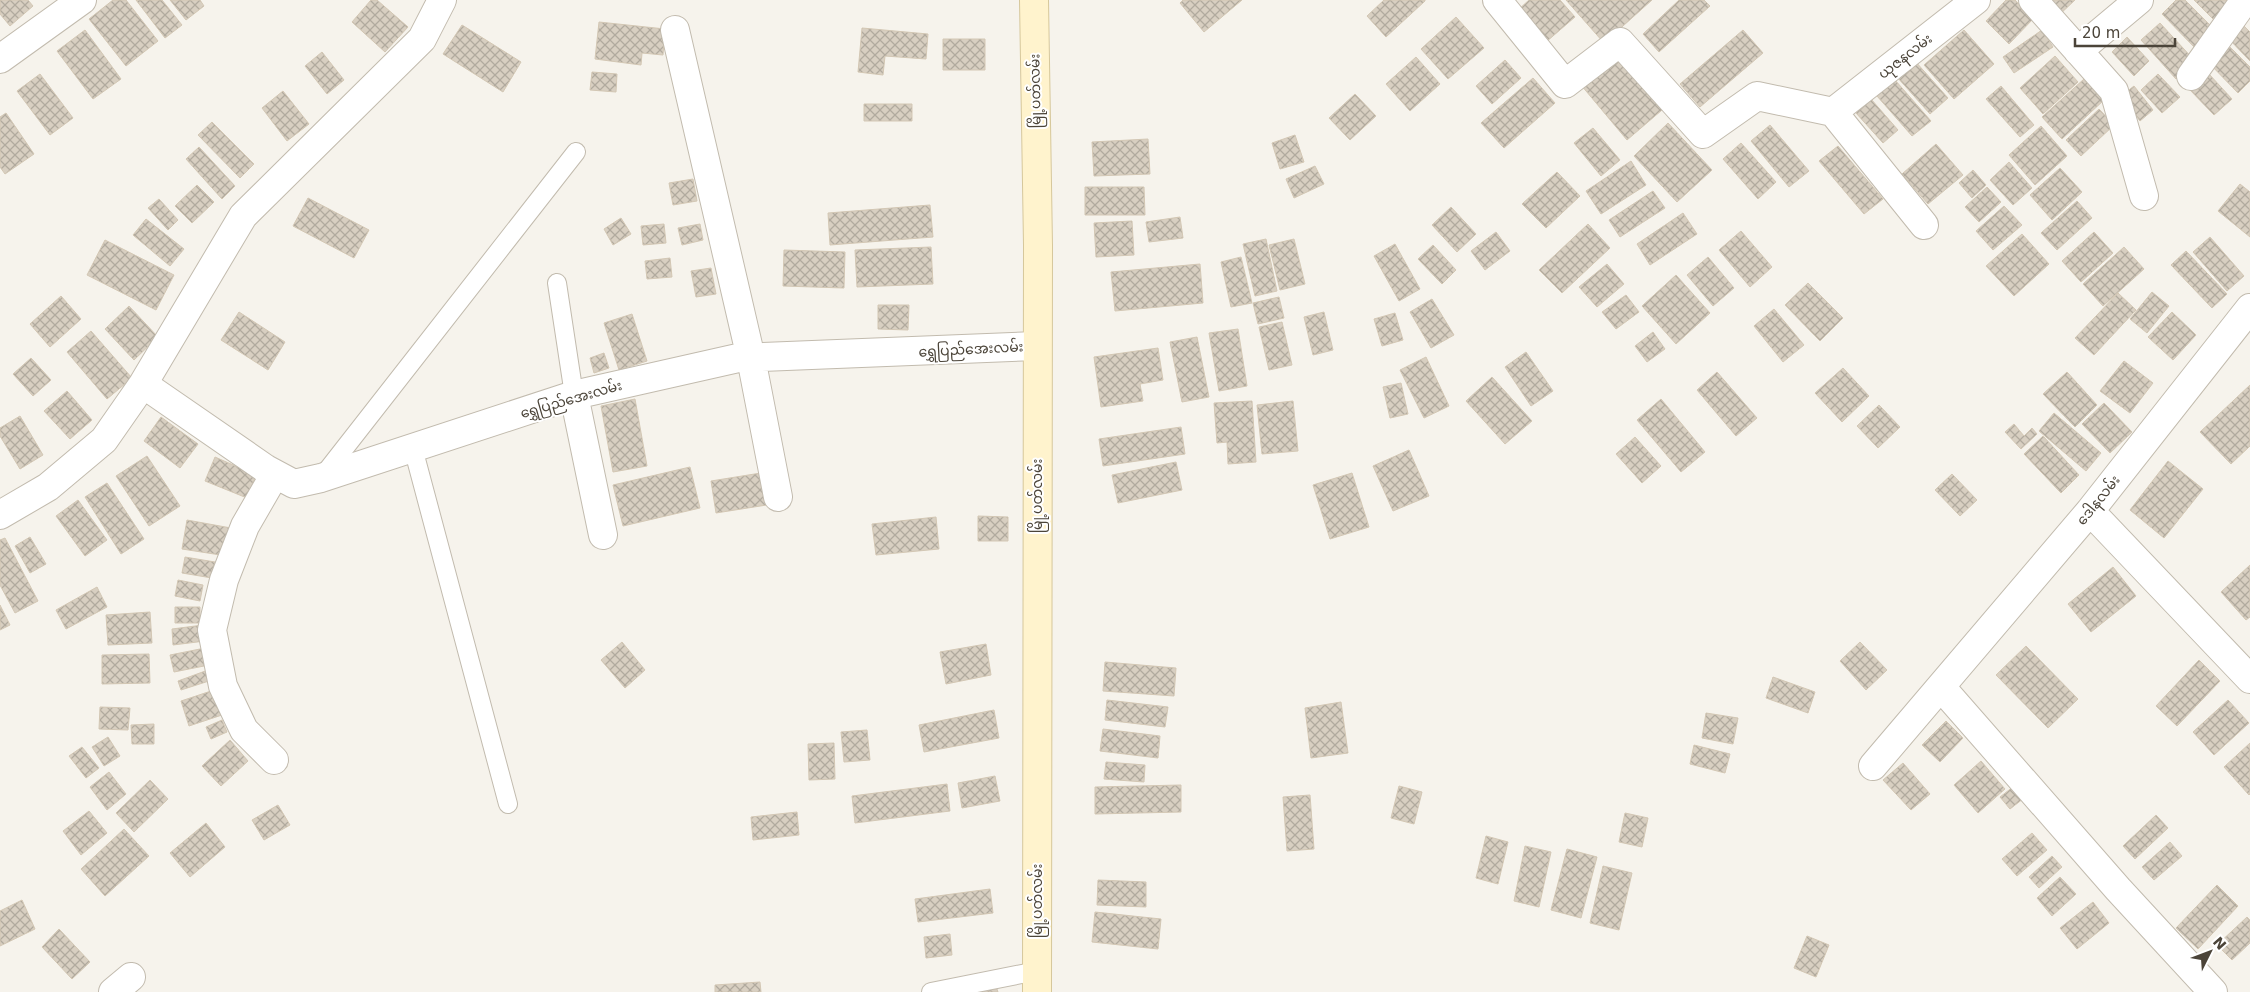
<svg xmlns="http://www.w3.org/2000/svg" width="2250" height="992" font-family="'DejaVu Sans','Noto Sans Myanmar',sans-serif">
	<defs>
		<pattern id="building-cross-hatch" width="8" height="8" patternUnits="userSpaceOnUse" patternTransform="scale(1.25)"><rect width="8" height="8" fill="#d8cfc1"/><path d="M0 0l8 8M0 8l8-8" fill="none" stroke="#b1aa9e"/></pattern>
	</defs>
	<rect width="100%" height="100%" fill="#f6f3ec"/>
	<path fill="url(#building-cross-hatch)" stroke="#d3c7b4" d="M0 0H28L33 6 10 26 0 14Z
		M113 0H126L158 41 126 66 89 19Z
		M136 0H162L182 25 165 38Z
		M170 0H200L204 6 186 20Z
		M371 0H377L408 27 385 52 352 22Z
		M1183 0H1242L1204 32 1180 3Z
		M1384 0H1425V1L1386 37 1367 16Z
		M1529 0H1560L1575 17 1546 42 1518 10Z
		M1566 0H1652L1604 43Z
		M1679 0H1704L1710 6 1659 52 1643 34Z
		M2006 0H2015L2033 19 2009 44 1986 21Z
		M2041 0H2075L2057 17Z
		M2176 0H2185L2216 31 2197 50 2162 14Z
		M2194 0H2235L2216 22Z
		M1456 17 1484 48 1448 79 1421 49Z
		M599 22 665 29 663 55 642 53 641 65 595 59Z
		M2160 23 2195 61 2176 79 2141 40Z
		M2241 23 2250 32V61L2227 37Z
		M462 25 521 62 503 92 443 54Z
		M862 28 928 34 926 59 885 56 883 75 858 72Z
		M85 30 121 79 93 99 57 51Z
		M1743 30 1763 53 1700 107 1680 84Z
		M1964 30 1994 64 1954 99 1924 65Z
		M2042 30 2053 47 2014 73 2003 57Z
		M2127 37 2149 61 2134 76 2112 52Z
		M943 39H985V70H943Z
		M2225 42 2250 67V81L2238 93 2206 60Z
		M322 52 344 80 327 94 305 66Z
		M1616 56 1662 110 1627 140 1581 85Z
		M2055 56 2078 82 2043 114 2020 88Z
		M1416 57 1440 84 1410 111 1386 84Z
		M1505 60 1521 78 1492 104 1476 86Z
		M1915 61 1948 98 1930 114 1897 77Z
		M592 72 617 74 616 92 590 90Z
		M40 74 73 118 50 135 17 91Z
		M2158 74 2180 97 2162 113 2141 90Z
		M2209 74 2232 99 2214 115 2190 90Z
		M1533 78 1555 103 1504 148 1481 123Z
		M2084 79 2104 100 2062 139 2042 117Z
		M1895 80 1931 121 1912 136 1877 96Z
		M2001 86 2034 125 2020 137 1986 99Z
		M2134 86 2153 110 2140 121 2121 96Z
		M283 91 309 124 287 141 262 108Z
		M1355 94 1376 116 1350 140 1329 118Z
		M1871 99 1898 130 1883 143 1856 113Z
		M864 104H912V121H864Z
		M2099 109 2114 125 2081 156 2066 140Z
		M6 113 34 154 5 174 0 167V117Z
		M212 122 254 164 240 178 198 135Z
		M1668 123 1712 170 1677 202 1634 156Z
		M1770 125 1809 171 1789 187 1751 141Z
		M2041 126 2067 156 2035 185 2009 155Z
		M1593 128 1620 160 1601 176 1574 143Z
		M1295 135 1304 162 1280 169 1272 143Z
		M1148 139 1150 174 1094 176 1092 142Z
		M1741 143 1776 182 1758 199 1723 159Z
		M1936 144 1963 175 1928 204 1902 174Z
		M1838 146 1883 199 1864 214 1819 161Z
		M199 147 235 186 222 199 186 159Z
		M1631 161 1646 185 1601 214 1586 191Z
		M2009 162 2032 188 2013 205 1990 180Z
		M1315 166 1324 184 1294 198 1286 179Z
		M2060 168 2082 192 2052 220 2030 195Z
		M1973 170 1986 185 1972 198 1959 183Z
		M1557 172 1580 196 1546 228 1522 204Z
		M693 179 697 201 673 205 669 183Z
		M2240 184 2250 192V237L2218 211Z
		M197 185 214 202 192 223 175 206Z
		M1085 187H1144L1145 215H1085Z
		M1987 187 2001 202 1979 222 1965 207Z
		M1653 191 1665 208 1620 237 1609 220Z
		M308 198 369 230 354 258 293 226Z
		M159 199 178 220 168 230 148 208Z
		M2077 201 2092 218 2057 250 2041 233Z
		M930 205 933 237 830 245 828 213Z
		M2004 206 2022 225 1993 250 1976 231Z
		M1451 207 1476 234 1457 252 1432 225Z
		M1683 213 1697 234 1650 265 1637 244Z
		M1180 217 1183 238 1149 242 1146 222Z
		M621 218 631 234 613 245 604 229Z
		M146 219 184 249 170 266 133 235Z
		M1132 221 1134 255 1096 257 1094 223Z
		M664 224 666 243 643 245 641 226Z
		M700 224 703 240 682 245 678 228Z
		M1588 224 1610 248 1562 293 1539 270Z
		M1741 231 1772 267 1750 287 1719 250Z
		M1496 232 1510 251 1485 270 1471 251Z
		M2094 232 2113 253 2081 282 2062 261Z
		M2022 234 2049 264 2014 296 1986 266Z
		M2210 237 2244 276 2227 291 2193 252Z
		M1266 239 1277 291 1255 296 1243 244Z
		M1294 239 1305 284 1280 290 1269 245Z
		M105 240 174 275 156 310 87 275Z
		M1395 244 1420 289 1399 301 1374 256Z
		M1433 245 1456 270 1442 284 1418 259Z
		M931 247 933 284 857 287 855 250Z
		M2124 247 2144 269 2103 306 2083 284Z
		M784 250 845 252 844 288 783 286Z
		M2186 251 2227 294 2212 308 2171 265Z
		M1241 257 1252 303 1231 307 1221 262Z
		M1708 257 1734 288 1713 306 1687 275Z
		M670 258 672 277 647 279 645 261Z
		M1200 264 1203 303 1115 311 1111 272Z
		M1607 264 1624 284 1597 307 1579 287Z
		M711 268 716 294 696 297 691 271Z
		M1676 275 1710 313 1676 344 1642 306Z
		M1808 283 1843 318 1820 341 1785 305Z
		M2152 292 2169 306 2147 333 2130 319Z
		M2118 293 2136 310 2094 355 2075 338Z
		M1626 295 1639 312 1616 329 1602 312Z
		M61 296 81 319 50 347 30 324Z
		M1279 297 1284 318 1258 324 1253 303Z
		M1432 299 1454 335 1431 348 1410 312Z
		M878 305H909L908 330 878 329Z
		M129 306 158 337 134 360 105 329Z
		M1774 309 1804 345 1783 362 1754 326Z
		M239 312 285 342 268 370 221 340Z
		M1324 312 1333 350 1313 355 1304 317Z
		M2172 312 2196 335 2173 360 2148 337Z
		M1395 313 1403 340 1382 346 1374 319Z
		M632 314 647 361 619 370 604 323Z
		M1282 322 1292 365 1269 370 1259 327Z
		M1238 329 1247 386 1219 391 1209 333Z
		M91 331 132 378 107 399 67 352Z
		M1653 332 1665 349 1647 362 1635 346Z
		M1197 337 1209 397 1182 402 1170 342Z
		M1158 348 1163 380 1140 384 1143 401 1101 407 1094 357Z
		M1526 352 1553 391 1531 406 1505 367Z
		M604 353 609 368 594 373 590 358Z
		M1426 357 1449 406 1424 418 1400 370Z
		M31 358 51 380 33 396 13 374Z
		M2124 361 2153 383 2130 413 2100 391Z
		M1843 368 1869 396 1842 422 1815 393Z
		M1717 372 1757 418 1736 436 1697 390Z
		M2067 372 2097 405 2075 427 2043 394Z
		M1492 377 1532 421 1505 444 1466 401Z
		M1401 383 1408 414 1390 418 1383 387Z
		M2250 385V446L2231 464 2200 432Z
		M67 391 92 420 70 439 44 411Z
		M635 399 647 466 613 472 601 406Z
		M1661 399 1705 452 1681 472 1637 420Z
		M1252 401 1256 462 1228 464 1227 442 1217 443 1214 403Z
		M1293 401 1298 451 1262 454 1257 405Z
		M2104 403 2132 432 2110 453 2082 424Z
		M1879 405 1900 427 1878 448 1857 426Z
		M2054 413 2101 453 2086 471 2039 431Z
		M20 416 43 455 20 469 0 436V428Z
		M161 417 198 444 180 468 144 441Z
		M2014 424 2024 436 2032 428 2037 434 2021 449 2005 432Z
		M1181 427 1185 454 1103 466 1099 439Z
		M2043 436 2079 475 2061 493 2024 454Z
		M1635 437 1661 466 1642 483 1616 454Z
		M1409 450 1429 496 1393 511 1373 466Z
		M147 456 180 506 149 526 116 476Z
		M215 457 256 475 247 498 205 481Z
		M2168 461 2203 489 2164 538 2130 510Z
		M1176 462 1182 490 1118 503 1112 475Z
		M690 467 700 508 623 526 613 485Z
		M767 472 773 504 716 513 711 481Z
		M1352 473 1369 527 1330 539 1313 485Z
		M1952 474 1977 500 1960 516 1935 490Z
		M107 483 144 539 121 554 85 497Z
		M78 500 107 540 85 556 56 516Z
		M978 516 1008 517V541H978Z
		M936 517 939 549 876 555 872 524Z
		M187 520 231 528 227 556 182 549Z
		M30 537 46 564 30 573 15 546Z
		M5 538 38 601 15 613 0 585V540Z
		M185 557 215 562 212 578 182 573Z
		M2250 565V617L2246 620 2221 592Z
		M2113 567 2136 596 2091 632 2068 604Z
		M178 580 203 585 200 601 175 596Z
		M97 587 107 607 66 629 56 610Z
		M0 605 10 625 0 630Z
		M175 607H200V623H175Z
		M150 612 152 643 108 645 106 615Z
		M203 625 205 641 173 645 172 629Z
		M622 642 645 670 625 688 601 660Z
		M1860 642 1887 670 1866 690 1840 661Z
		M986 644 991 675 946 684 940 652Z
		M2026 646 2078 699 2048 728 1996 675Z
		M205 648 209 665 174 672 170 655Z
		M149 654 150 683 102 684V655Z
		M2199 660 2220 681 2177 726 2156 706Z
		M1105 662 1176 668 1174 696 1103 691Z
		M208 670 212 680 181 690 178 681Z
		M1773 677 1815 692 1808 713 1766 698Z
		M217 689 225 714 189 726 181 701Z
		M1107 700 1168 707 1165 727 1105 720Z
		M2228 700 2249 723 2214 755 2193 732Z
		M1341 702 1348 753 1311 758 1305 708Z
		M100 707 130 708 128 730 99 729Z
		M994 710 999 738 924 752 919 725Z
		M1706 713 1738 718 1733 744 1702 738Z
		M222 720 227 732 211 739 206 727Z
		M1946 721 1963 738 1940 762 1922 745Z
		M154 724V744H132L131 725Z
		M1103 729 1160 736 1158 758 1100 751Z
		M867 730 870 760 844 762 841 732Z
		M108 737 120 756 104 766 92 747Z
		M230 740 248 761 221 786 202 766Z
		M834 743 835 779 809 780 808 744Z
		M2250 743V794L2249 795 2224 767Z
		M1694 745 1730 754 1725 773 1690 764Z
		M82 747 99 768 86 778 69 756Z
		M1981 761 2005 789 1978 813 1954 785Z
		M1106 762 1145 765 1144 782 1104 779Z
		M1903 763 1930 794 1911 810 1883 780Z
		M109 772 126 794 107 810 90 787Z
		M995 776 1000 801 962 808 958 783Z
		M150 780 168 799 134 832 116 813Z
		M2018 783 2028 795 2010 809 2000 797Z
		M947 784 950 811 855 823 852 796Z
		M1181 785V812L1095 814V787Z
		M1399 786 1422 792 1414 824 1391 818Z
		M1310 795 1314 849 1287 851 1283 797Z
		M278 805 290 825 264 840 252 820Z
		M89 811 107 833 81 855 63 831Z
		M797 812 799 835 753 840 751 817Z
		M1625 813 1648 818 1642 847 1619 842Z
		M2156 815 2168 828 2135 859 2123 846Z
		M206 823 225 847 190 877 170 853Z
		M124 829 149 856 105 896 81 869Z
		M2032 833 2047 850 2017 876 2002 859Z
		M1486 836 1508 842 1498 884 1476 878Z
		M2170 842 2182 856 2154 880 2142 867Z
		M1525 846 1551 852 1539 907 1514 901Z
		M1567 849 1597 857 1581 918 1551 910Z
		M2052 856 2062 867 2039 888 2029 877Z
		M1603 866 1632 873 1619 930 1590 923Z
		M2060 877 2076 894 2052 916 2037 898Z
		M1098 880 1146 882V907L1097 905Z
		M2217 885 2238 906 2198 949 2176 928Z
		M990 889 993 913 918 922 915 899Z
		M22 900 35 929 0 946V911Z
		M2093 902 2109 923 2077 949 2060 928Z
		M1095 912 1161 919 1158 949 1092 942Z
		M2247 917 2250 920V943L2232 960 2217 945Z
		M59 929 90 962 72 979 42 947Z
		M950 934 952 955 926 958 924 937Z
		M1807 936 1829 945 1816 977 1794 968Z
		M760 982 761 992H715V985Z
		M997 989 998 992H965Z"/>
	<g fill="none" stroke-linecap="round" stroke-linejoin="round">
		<g stroke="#c2bbae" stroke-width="20">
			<path id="lane" d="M557 283 574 395
				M413 448 508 804
				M322 477 576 152
				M931 992 1037 971"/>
		</g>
		<g stroke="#c2bbae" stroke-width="30">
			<path id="street" d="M1497 0 1565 84 1620 42 1703 134 1757 96 1833 112 1924 225
				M2033 0 2114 91 2144 196
				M675 30 751 358 778 497
				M2078 51 2139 0
				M0 59 82 0
				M2191 76 2245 0
				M1833 112 1976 0
				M143 384 266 469 294 484 321 478 574 395 738 358 1037 346
				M574 395 603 535
				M2090 511 2250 679
				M0 515 48 487 104 440 143 384 243 216 422 39 442 0
				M1941 687 2118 889 2213 992
				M274 760 244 730 223 686 212 630 224 580 245 526 275 474
				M1873 766 2090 511 2250 308
				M113 992 131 977"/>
		</g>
		<g stroke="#d6c79b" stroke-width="30">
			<path id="secondary" d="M1034 0 1038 245 1037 992"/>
		</g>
		<use href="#lane" stroke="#fff" stroke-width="18"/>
		<use href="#street" stroke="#fff" stroke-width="28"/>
		<use href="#secondary" stroke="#fff3cd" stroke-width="28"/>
	</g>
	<g text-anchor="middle" stroke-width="4" stroke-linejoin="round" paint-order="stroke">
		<g font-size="14" fill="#4b4439" stroke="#fff">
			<text transform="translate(1905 56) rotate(-38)" y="5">ယုဇနလမ်း</text>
			<text transform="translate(1035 91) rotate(-91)" y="5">မြို့ပတ်လမ်း</text>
			<text transform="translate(971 349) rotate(-3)" y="5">ရွှေပြည်အေးလမ်း</text>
			<text transform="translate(571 399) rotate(-16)" y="5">ရွှေပြည်အေးလမ်း</text>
			<text transform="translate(1037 496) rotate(-90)" y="5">မြို့ပတ်လမ်း</text>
			<text transform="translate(2098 500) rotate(-51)" y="5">ဒေါနလမ်း</text>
			<text transform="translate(1037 901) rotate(-90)" y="5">မြို့ပတ်လမ်း</text>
		</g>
	</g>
	<g transform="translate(2210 952) rotate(48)" stroke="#ffffff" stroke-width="4" paint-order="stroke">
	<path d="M0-4L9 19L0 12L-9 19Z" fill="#4b4439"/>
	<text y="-8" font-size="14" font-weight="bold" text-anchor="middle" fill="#4b4439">N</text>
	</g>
	<path d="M2075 38v8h100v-8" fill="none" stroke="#4b4439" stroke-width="2.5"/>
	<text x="2082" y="38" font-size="15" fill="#4b4439" stroke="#ffffff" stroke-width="4" paint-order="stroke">20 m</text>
</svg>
